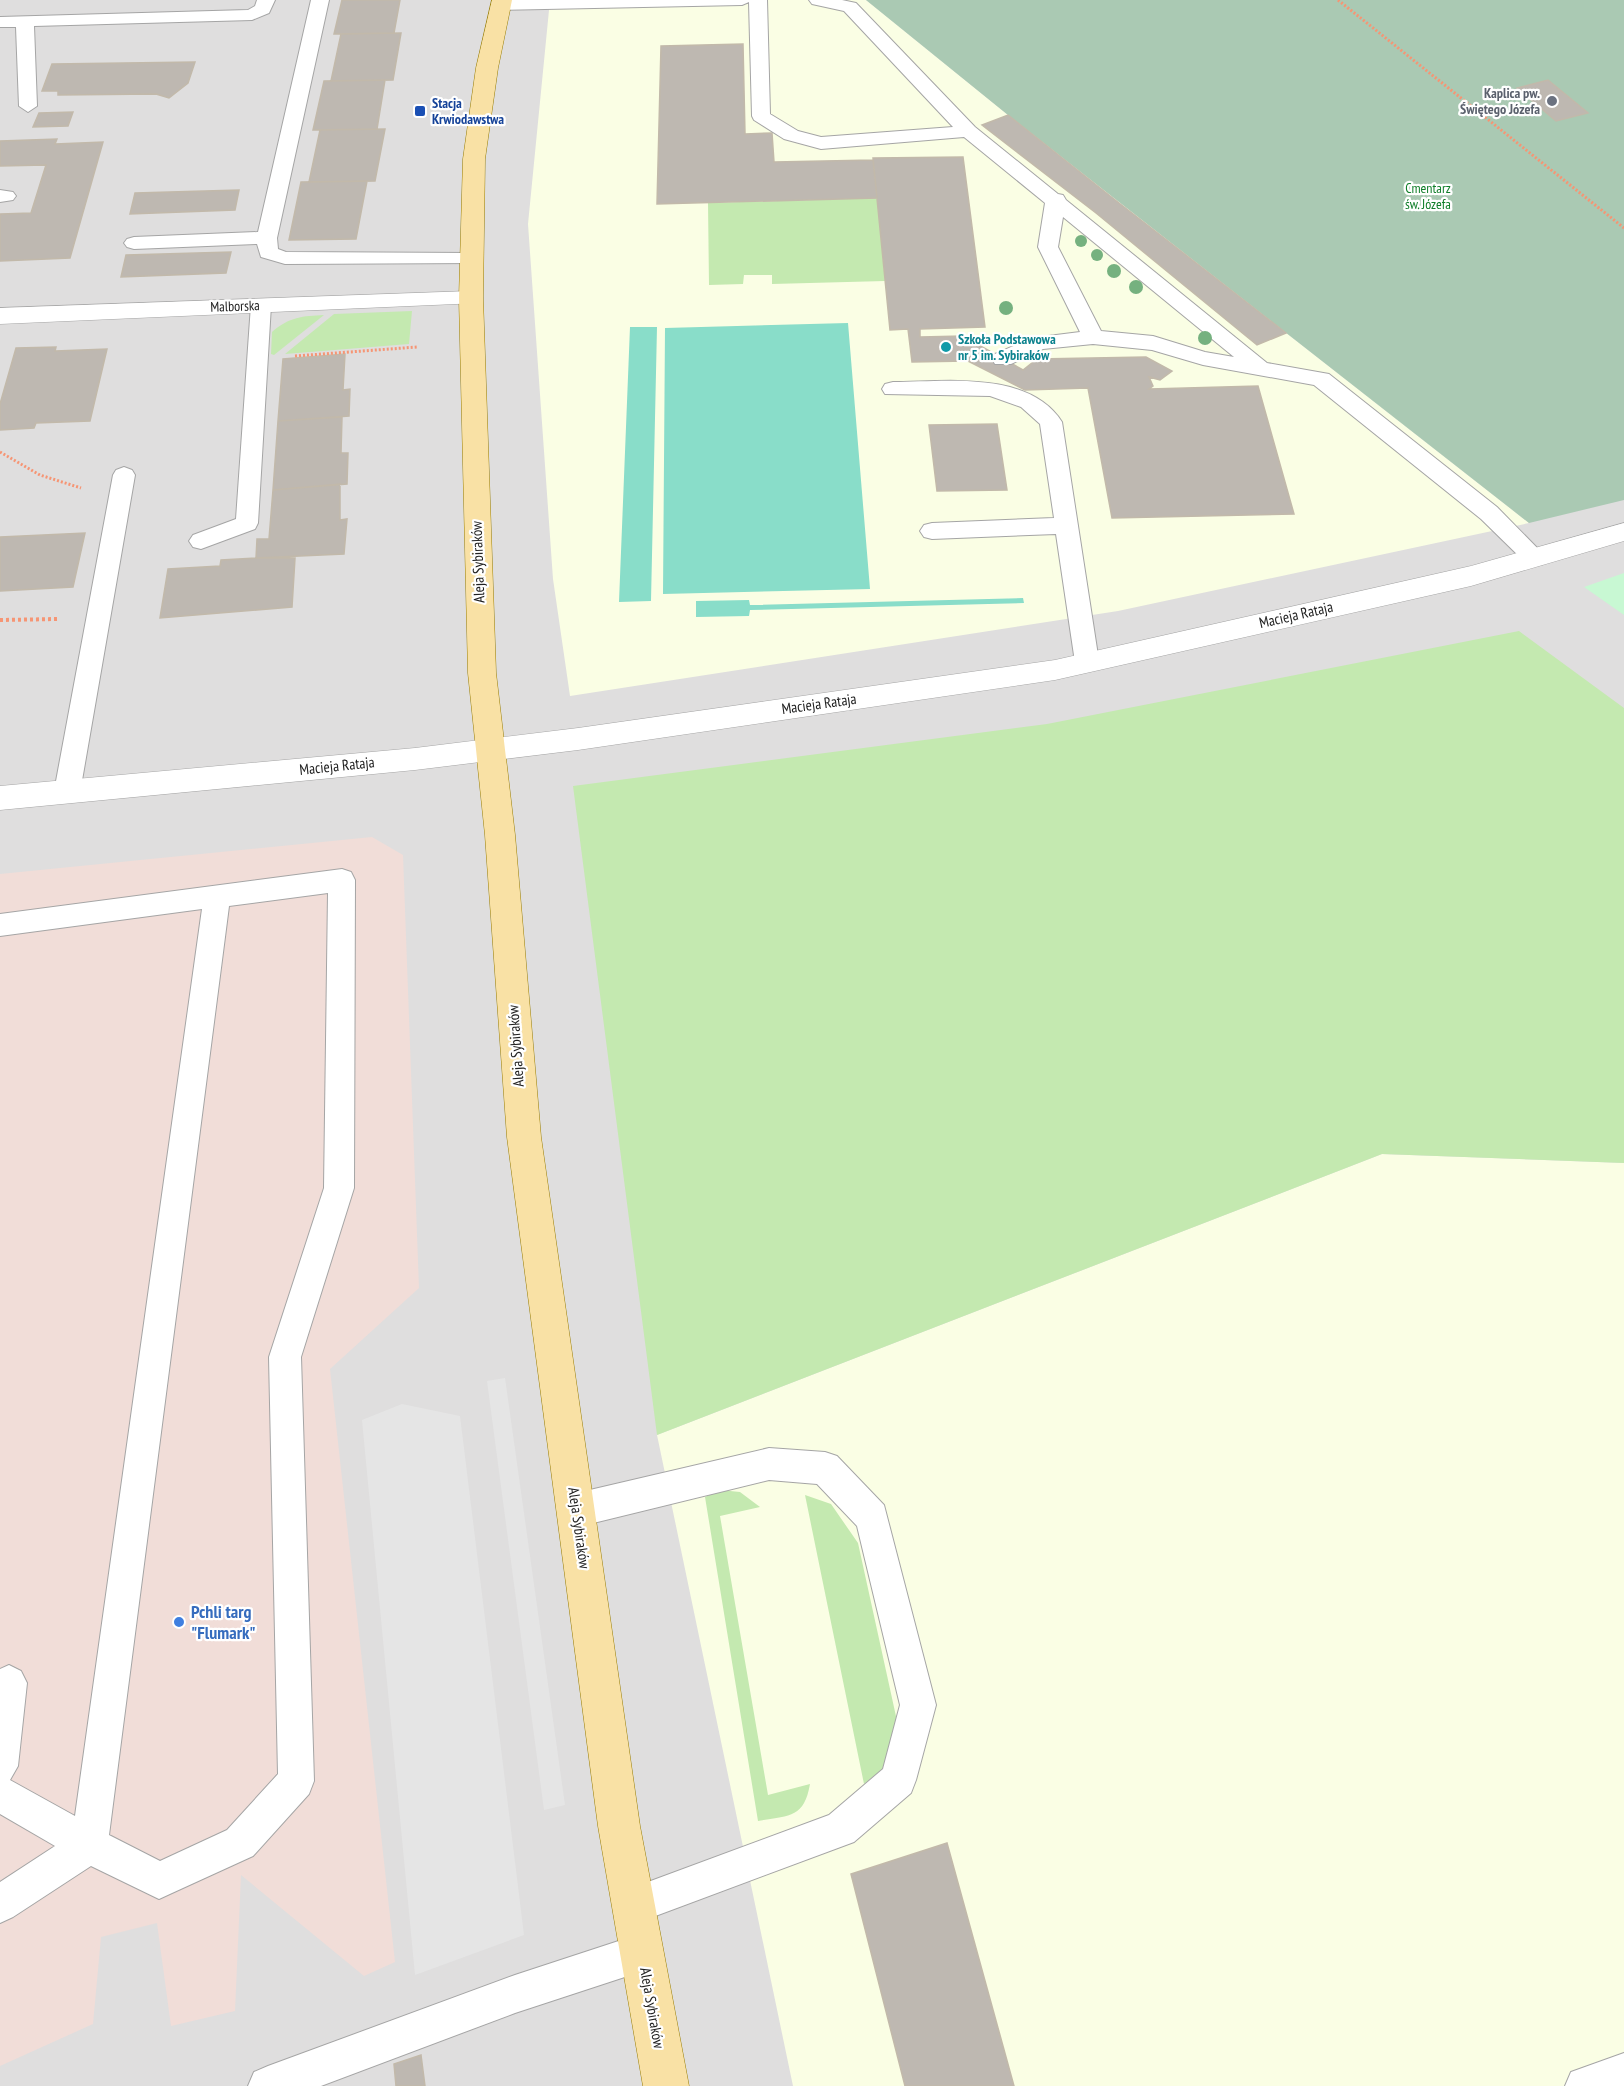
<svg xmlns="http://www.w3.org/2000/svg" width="1624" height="2086" font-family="'PT Sans Narrow',sans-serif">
	<rect width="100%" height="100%" fill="#f1efe8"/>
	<path fill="#dfdede" d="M0 0H1624V2086H0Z"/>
	<path fill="#f1ddd8" d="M372 837 403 855 419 1288 330 1369 395 1962 364 1976 241 1875 235 2011 171 2026 157 1923 101 1937 93 2024 0 2066V874Z"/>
	<path fill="#fafee4" d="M550 0H866L1008 115 1529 523 1118 611 570 696 553 579 528 224Z
		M1382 1154 1624 1163V2086H793L657 1435Z"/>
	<path fill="#c4e9b0" d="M877 198 885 281 772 284V275H744L743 284 709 285 708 203Z
		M412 311 409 344 285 354 334 314Z
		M324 315 274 355 271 354 272 332C289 317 303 316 324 315Z
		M1519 631 1624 708V1163L1382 1154 657 1435 573 786 1047 724Z
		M720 1490 740 1492 760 1507 720 1516 768 1795 810 1784C804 1819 789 1815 758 1821L705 1497Z
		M805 1495 831 1504 858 1543 899 1730 885 1767 864 1784Z"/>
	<path fill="#aac9b3" d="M866 0H1624V500L1529 523 1008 115Z"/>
	<path fill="#c8f8d3" d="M1624 573V615L1584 587Z"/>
	<path fill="#89ddc9" d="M848 323 870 589 663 594 665 328Z
		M630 327H657L651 601 619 602Z
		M1023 598 1024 603 750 610 749 616 696 617V601L749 600 750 605Z"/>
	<path fill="#e5e5e5" d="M505 1378 565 1805 544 1810 487 1381Z
		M402 1404 460 1416 524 1935 415 1975 362 1420Z"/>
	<path fill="#beb8b1" stroke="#c2b9aa" stroke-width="1.5" d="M342 0H400L394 33 334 34Z
		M401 33 393 80 331 81 341 34Z
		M743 44 745 134 772 133 774 162 873 160 877 198 657 204 661 46Z
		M195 62 188 83 169 98 156 94 58 95V91H42L52 64Z
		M385 80 377 129 313 130 324 81Z
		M1548 80 1588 113 1556 121 1517 88Z
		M73 112 68 126 33 127 39 113Z
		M1008 115 1119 203 1286 333 1257 345 1096 213 982 125Z
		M385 129 375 181 309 182 320 130Z
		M57 139 55 144 103 142 70 258 0 261V214L31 213 46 165 0 166V141Z
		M963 157 985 327 920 329V337L963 336 1023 370 1037 359 1146 357 1172 371 1160 380 1149 377 1153 386 1149 389 1258 386 1294 514 1112 518 1088 388 1025 390 968 361 912 362 908 329 890 330 873 158Z
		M367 181 356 239 289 240 301 182Z
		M239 190 235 210 130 214 135 193Z
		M231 252 226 273 121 277 126 255Z
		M56 347 55 351 107 349 90 421 36 423 34 428 0 430V404L16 348Z
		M345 354 343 390 350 389 349 416 278 421 283 359Z
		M342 417 341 453H348L347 484 273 490 278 421Z
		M997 424 1007 490 937 491 929 425Z
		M340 484V520L347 519 344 554 256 558 257 539H269L273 490Z
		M85 533 73 587 0 591V537Z
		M256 558H295L292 607 160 618 168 569 220 566 221 560Z
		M947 1843 1014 2086H905L851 1874Z
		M421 2055 425 2086H396L394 2064Z"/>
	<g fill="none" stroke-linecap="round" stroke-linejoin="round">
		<g stroke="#a5a5a5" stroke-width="2">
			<path id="service" d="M257 0H275L269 13 252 20 34 26 37 106 28 112 19 106 16 27H0V17L248 10 255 6Z
				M311 0H329L277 238 278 249 286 252 471 253 478 255 481 259 478 263 285 264 261 257 257 244 134 249 127 247 124 243 127 239 134 237 258 232Z
				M500 0H767L770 114 798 131 821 137 953 127 844 11 812 4 809 0H842L856 3 975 127 1058 194 1063 195 1066 200 1267 363 1329 374 1497 507 1547 558 1543 564 1535 566 1527 564 1481 519 1314 385 1203 365 1152 350 1093 344 1043 349 1011 364H995L992 359 995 354 1032 338 1080 332 1038 247 1045 203 964 137 821 149 784 139 754 120 752 116 749 2 742 5 501 10 492 5ZM1063 217 1234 357 1205 352 1153 336 1101 331 1058 247Z
				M0 190 13 192 16 196 13 200 0 202Z
				M261 299 268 300 271 305 258 523 255 529 201 549 193 547 189 541 193 535 236 519 251 305 254 300Z
				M893 382C945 382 1029 370 1062 422L1099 662 1096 668 1087 671 1078 668 1075 662 1056 534 932 539 924 537 920 531 924 525 932 523 1054 518 1040 424 1021 407 990 396 885 394 882 389 885 384Z
				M124 467 132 470 135 475 80 792 76 799 67 802 58 799 54 792 113 475 116 470Z
				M342 869 351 872 355 880 354 1188 301 1357 314 1781 309 1794 253 1856 172 1893 159 1899 91 1866 13 1917 0 1923V1882L55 1846 0 1814V1669L9 1665 21 1671 27 1683 18 1766 10 1780 75 1816 202 909 0 936V914ZM328 893 324 1188 269 1357 278 1774 227 1830 160 1861 109 1835 229 906Z
				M769 1448 825 1452 837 1456 884 1505 936 1705 916 1780 911 1793 854 1842 634 1924 621 1918 615 1905 621 1892 829 1815 883 1769 900 1705 857 1526 817 1484 769 1480 577 1527 565 1522 560 1510 565 1498 577 1493Z
				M643 1933 656 1939 662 1952 656 1965 643 1971 515 2013 321 2086H248L254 2072 268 2066 515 1975Z
				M1624 2053V2086H1565L1571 2072Z"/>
		</g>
		<g stroke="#a5a5a5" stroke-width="1">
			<path id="minor" d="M471 291 479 293 483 298 479 303 0 324V308Z
				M1624 523V541L1471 586 1055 680 578 750 415 770 0 810V786L415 748 578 728 1055 660 1471 566Z"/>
		</g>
		<g stroke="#997e05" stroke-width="1">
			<path id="primary" d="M492 0H512L498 68 485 159 483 298 496 673 515 835 541 1137 640 1826 689 2086H643L598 1826 507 1137 485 835 468 673 459 298 463 159 476 68Z"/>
		</g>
		<path stroke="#f69574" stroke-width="3" stroke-dasharray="2 2" stroke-linecap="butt" d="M1338 0 1624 228
			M295 356 417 347
			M0 452 40 475 81 488"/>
		<path stroke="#f69574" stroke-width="4" stroke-dasharray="3 3" stroke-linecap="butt" d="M0 620 58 619"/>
		<use href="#service" fill="#fff" fill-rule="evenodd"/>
		<use href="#minor" fill="#fff" fill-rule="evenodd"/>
		<use href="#primary" fill="#f9e1a5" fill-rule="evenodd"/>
	</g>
	<g fill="#75b17f">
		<circle cx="1081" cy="241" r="6"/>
		<circle cx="1097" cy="255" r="6"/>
		<circle cx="1114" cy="271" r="7"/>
		<circle cx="1136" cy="287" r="7"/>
		<circle cx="1006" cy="308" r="7"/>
		<circle cx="1205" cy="338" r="7"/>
	</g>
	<circle fill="#6b7280" stroke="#fff" stroke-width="2" cx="1552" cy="101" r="6"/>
	<rect fill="#1a4fb4" stroke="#fff" stroke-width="2" x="414" y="105" width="12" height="12" rx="3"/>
	<circle fill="#0f9aa8" stroke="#fff" stroke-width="2" cx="946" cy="347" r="6"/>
	<circle fill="#3f7fe0" stroke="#fff" stroke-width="2" cx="179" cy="1622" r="6"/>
	<g text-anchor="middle" stroke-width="4.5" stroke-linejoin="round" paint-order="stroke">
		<g font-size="14" font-weight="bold" fill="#5b616d" stroke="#fff" text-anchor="end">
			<text x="1540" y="98">Kaplica pw.<tspan x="1540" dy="16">Świętego Józefa</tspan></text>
		</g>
		<g font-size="14" font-weight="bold" fill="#164399" stroke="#fff" text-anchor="start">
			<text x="432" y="108">Stacja<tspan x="432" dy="16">Krwiodawstwa</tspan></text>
		</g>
		<g font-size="14" fill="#0f7e29" stroke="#fff">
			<text x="1428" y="193">Cmentarz<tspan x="1428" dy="16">św. Józefa</tspan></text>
		</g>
		<g font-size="14" fill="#212121" stroke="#fff">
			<text transform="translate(235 306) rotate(-2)" y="5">Malborska</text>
		</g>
		<g font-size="14" font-weight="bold" fill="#0d838f" stroke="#fff" text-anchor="start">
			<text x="958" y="344">Szkoła Podstawowa<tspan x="958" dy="16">nr 5 im. Sybiraków</tspan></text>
		</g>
		<g font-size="15" fill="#212121" stroke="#fff">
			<text transform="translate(478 562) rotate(-92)" y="5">Aleja Sybiraków</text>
			<text transform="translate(1296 615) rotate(-13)" y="5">Macieja Rataja</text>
			<text transform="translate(819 704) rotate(-8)" y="5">Macieja Rataja</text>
			<text transform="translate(337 766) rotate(-6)" y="5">Macieja Rataja</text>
			<text transform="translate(516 1046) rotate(-94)" y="5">Aleja Sybiraków</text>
			<text transform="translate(579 1528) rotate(82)" y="5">Aleja Sybiraków</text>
			<text transform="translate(652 2008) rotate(80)" y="5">Aleja Sybiraków</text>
		</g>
		<g font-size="18" font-weight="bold" fill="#366cbe" stroke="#fff" text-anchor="start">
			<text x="191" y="1618">Pchli targ<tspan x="191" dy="21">"Flumark"</tspan></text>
		</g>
	</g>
</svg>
